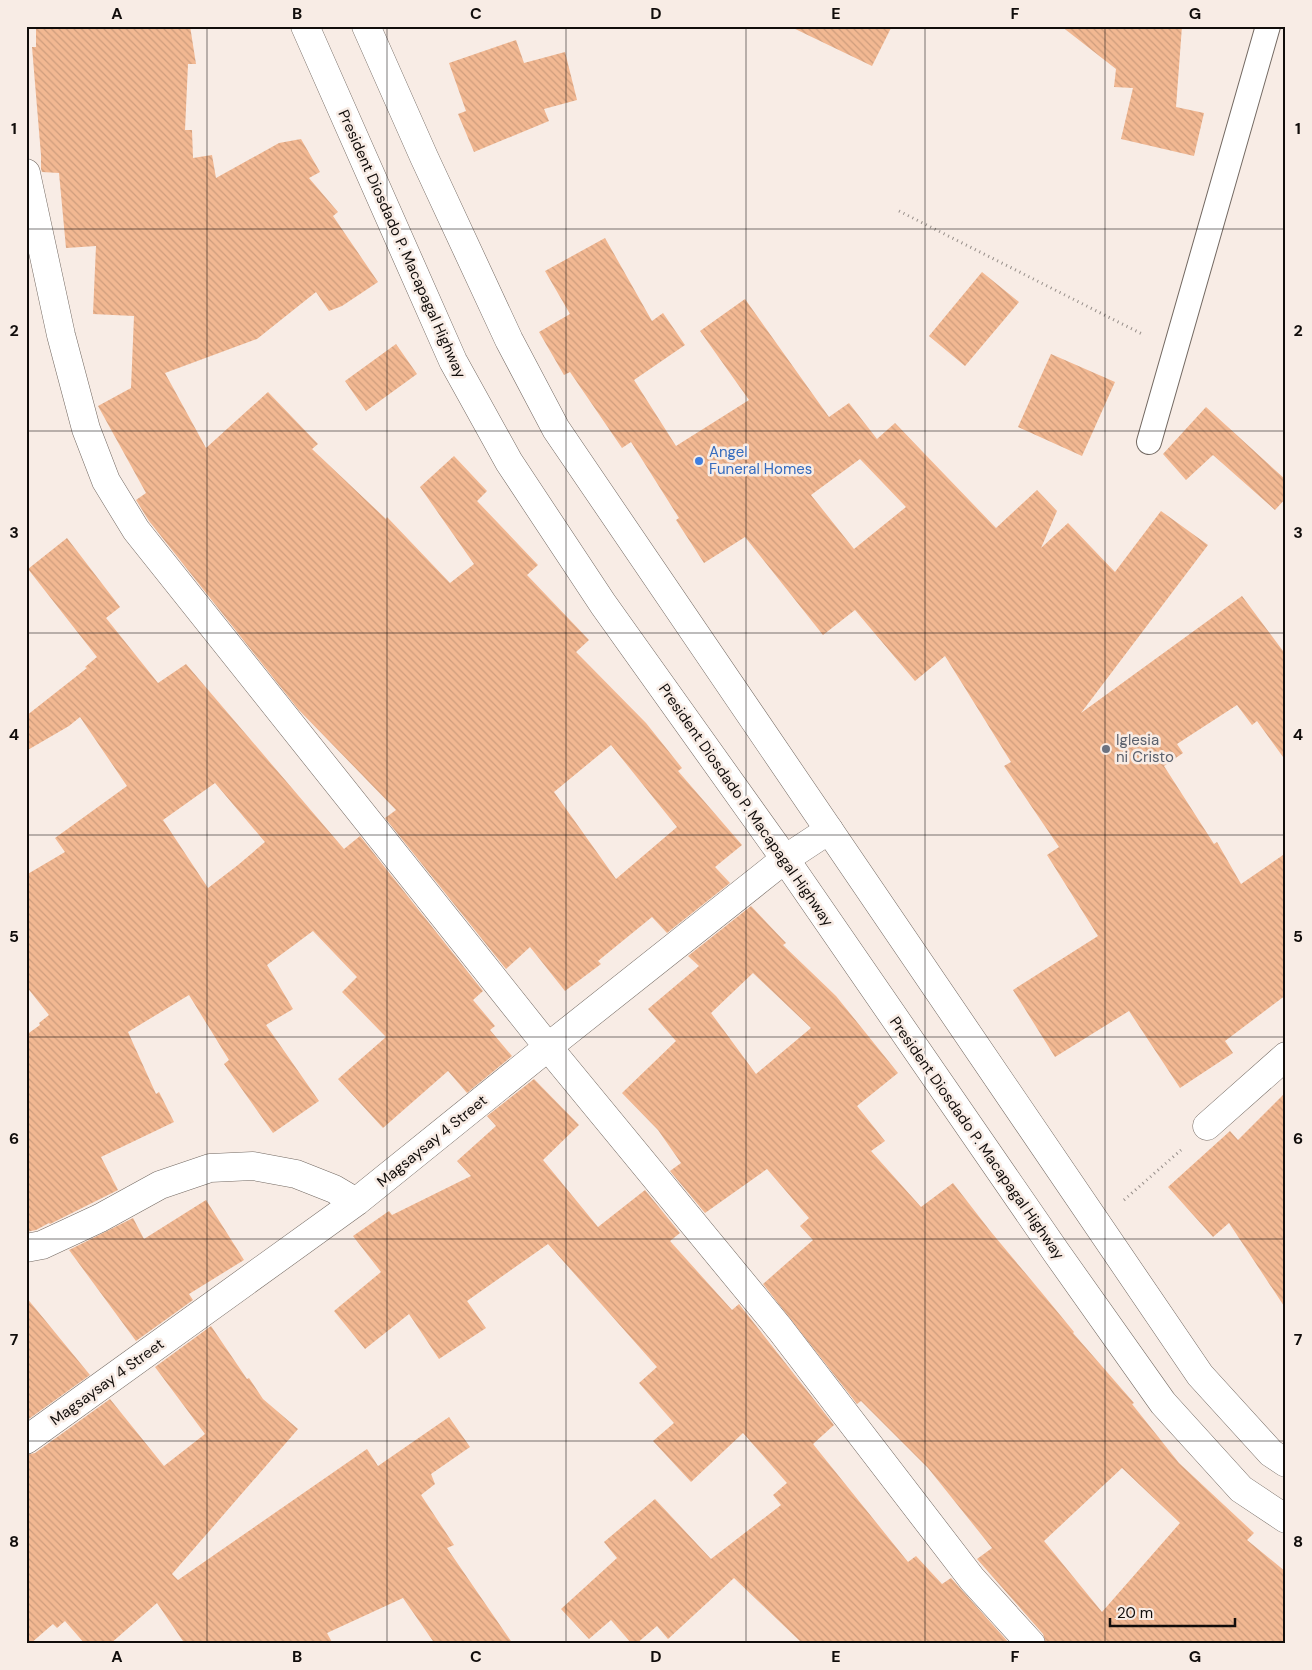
<svg xmlns="http://www.w3.org/2000/svg" width="1312" height="1670" font-family="'DM Sans',sans-serif">
	<defs>
		<pattern id="building-back-hatch" width="6" height="6" patternUnits="userSpaceOnUse" patternTransform="scale(1.25)"><rect width="6" height="6" fill="#f2b892"/><path d="M-1 5l2 2M0 0l6 6M5-1l2 2" fill="none" stroke="#ce9d7d"/></pattern>
	</defs>
	<rect width="100%" height="100%" fill="#f8ece5"/>
	<path fill="url(#building-back-hatch)" fill-rule="evenodd" d="M36 26H190L196 64H188L185 130H192L193 158 212 155 216 178 279 143 301 139 320 172 309 178 338 212 333 216 378 282 342 306 329 311 316 292 257 339 165 373 206 448 268 392 318 444 312 449 386 519 387 517 450 583 474 564 420 487 454 456 487 491 477 501 538 565 527 575 589 640 576 652 646 723 682 768 678 771 742 845 715 867 730 883 667 933 652 917 598 961 601 964 565 991 530 947 506 969 385 818 396 810 298 709 149 521 136 500 146 493 98 406 131 388 134 316 93 314 96 246 66 248 59 173 42 172 41 169V155L32 47H36ZM611 745 677 827 616 879 554 792Z
		M789 26H892L872 66Z
		M1061 26H1182L1176 107 1204 113 1194 156 1121 139 1133 88 1114 87 1116 69Z
		M516 40 524 63 565 52 577 100 544 109 549 121 474 152 458 114 466 111 449 63Z
		M605 238 652 321 663 313 685 345 634 380 676 446 749 400 700 331 745 299 829 417 849 403 877 439 895 423 996 528 1037 490 1057 511 1041 548 1068 523 1115 572 1161 511 1208 545 1081 713 1242 596 1286 655V761L1257 721 1252 725 1237 705 1177 744 1183 753 1164 766 1214 844 1217 842 1241 884 1286 853V995L1225 1041 1233 1053 1180 1088 1129 1011 1055 1057 1013 990 1098 936 1047 855 1059 847 1004 766 1011 762 945 656 915 681 855 610 823 635 745 537 704 563 676 520 679 518 631 442 622 448 570 372 564 375 539 332 570 314 545 271ZM860 459 906 507 854 549 811 495Z
		M982 272 1019 302 965 366 929 336Z
		M396 344 417 374 366 411 345 381Z
		M1051 354 1115 382 1082 456 1018 427Z
		M1206 407 1286 480V498L1275 510 1213 455 1186 480 1163 454Z
		M67 538 120 607 106 618 158 683 186 664 344 849 360 836 483 991 473 1000 495 1026 490 1030 512 1056 467 1093 448 1071 383 1128 338 1079 386 1037 342 992 357 977 313 931 267 965 293 1009 266 1025 319 1101 273 1133 224 1064 229 1060 189 995 128 1032 156 1094 159 1092 174 1122 101 1157 118 1190 50 1224 49 1223 36 1230 26 1232V1035L40 1025 39 1023 49 1015 26 986V875L65 852 55 838 127 786 80 717 69 726 26 751V716L87 668 85 667 97 657 28 569ZM215 783 265 842 238 865 208 888 163 820Z
		M751 906 786 943 783 945 836 996 898 1073 857 1106 885 1141 871 1151 921 1207 953 1183 991 1232 1042 1293 1074 1332 1073 1333 1134 1403 1132 1404 1179 1463 1254 1533 1247 1540 1286 1572V1644H1046L1043 1634 977 1559 992 1548 928 1468 861 1401 857 1404 763 1284 813 1240 800 1226 809 1218 767 1169 705 1213 670 1171 681 1163 658 1130 622 1093 676 1041 648 1009 699 966 688 956ZM753 973 811 1028 756 1074 711 1013ZM1122 1468 1180 1523 1102 1612 1044 1541Z
		M534 1079 579 1125 543 1160 598 1227 645 1190 680 1233 670 1241 732 1310 739 1304 834 1425 813 1444 908 1562 916 1556 942 1584 951 1578 1010 1644H803L734 1578 668 1639 657 1626 636 1644H632L611 1620 589 1639 561 1609 617 1558 604 1542 655 1499 711 1559 781 1505 773 1495 787 1483 743 1433 691 1482 653 1441 674 1423 639 1383 657 1367 548 1244 467 1301 486 1328 439 1359 409 1314 365 1349 334 1311 381 1272 353 1236 389 1211 392 1215 471 1176 457 1161 496 1126 487 1116Z
		M1286 1092V1309L1229 1223 1213 1237 1168 1187 1230 1131 1238 1140Z
		M206 1200 244 1260 189 1294 193 1300 136 1341 69 1250 133 1218 144 1239Z
		M26 1297 90 1375 26 1421Z
		M211 1326 247 1379 249 1378 263 1399 298 1429 172 1574 178 1580 367 1449 378 1466 449 1417 470 1447 431 1474 435 1484 421 1495 454 1545 447 1548 513 1644H435L403 1598 327 1633 333 1644H185L157 1603 110 1644H85L65 1621 57 1628 53 1624 30 1644H26V1455L35 1453 110 1399 164 1466 205 1434 155 1367Z"/>
	<g fill="none" stroke-linecap="round" stroke-linejoin="round">
		<g stroke="#736962" stroke-width="26">
			<path id="lane" d="M1149 442 1268 26"/>
		</g>
		<g stroke="#736962" stroke-width="29">
			<path id="street" d="M26 173 61 335 86 429 106 481 136 530 548 1047 780 1329 972 1579 1031 1644
				M1207 1126 1286 1056
				M26 1248 42 1245 100 1218 160 1185 210 1168 253 1166 296 1174 334 1189 356 1202
				M26 1440 356 1202 548 1047 785 859 829 830"/>
		</g>
		<g stroke="#736962" stroke-width="29">
			<path id="primary" d="M305 26 453 361 509 462 603 604 785 859 1056 1252 1163 1403 1241 1489 1286 1519
				M366 26 424 157 509 340 556 429 1200 1375 1271 1453 1286 1463"/>
		</g>
		<path stroke="#978f8a" stroke-width="3" stroke-dasharray="1 4" stroke-linecap="butt" d="M899 211 1144 335
			M1124 1200 1181 1150"/>
		<use href="#lane" stroke="#fff" stroke-width="24"/>
		<use href="#street" stroke="#fff" stroke-width="28"/>
		<use href="#primary" stroke="#fff" stroke-width="28"/>
	</g>
	<path fill="none" stroke="#110d0b" stroke-width="1" stroke-opacity="0.55" d="M207 26V1644M387 26V1644M566 26V1644M746 26V1644M925 26V1644M1105 26V1644M26 229H1286M26 431H1286M26 633H1286M26 835H1286M26 1037H1286M26 1239H1286M26 1441H1286"/>
	<circle fill="#3f7fe0" stroke="#f8ece5" stroke-width="2" cx="699" cy="461" r="5"/>
	<circle fill="#6b7280" stroke="#f8ece5" stroke-width="2" cx="1106" cy="749" r="5"/>
	<g text-anchor="middle" stroke-width="5" stroke-linejoin="round" paint-order="stroke">
		<g font-size="15" fill="#110d0b" stroke="#f8ece5">
			<text transform="translate(402 244) rotate(66)" y="5">President Diosdado P. Macapagal Highway</text>
			<text transform="translate(746 805) rotate(55)" y="5">President Diosdado P. Macapagal Highway</text>
			<text transform="translate(977 1138) rotate(55)" y="5">President Diosdado P. Macapagal Highway</text>
			<text transform="translate(432 1141) rotate(-39)" y="5">Magsaysay 4 Street</text>
			<text transform="translate(107 1382) rotate(-36)" y="5">Magsaysay 4 Street</text>
		</g>
		<g font-size="15" fill="#366cbe" stroke="#f8ece5" text-anchor="start">
			<text x="709" y="457">Angel<tspan x="709" dy="17">Funeral Homes</tspan></text>
		</g>
		<g font-size="15" fill="#5b616d" stroke="#f8ece5" text-anchor="start">
			<text x="1116" y="745">Iglesia<tspan x="1116" dy="17">ni Cristo</tspan></text>
		</g>
	</g>
	<rect width="1312" height="1670" fill="none" stroke="#f8ece5" stroke-width="55"/>
	<path d="M1110 1618v8h125v-8" fill="none" stroke="#110d0b" stroke-width="2.5"/>
	<text x="1117" y="1618" font-size="15" fill="#110d0b" stroke="#f8ece5" stroke-width="4" paint-order="stroke">20 m</text>
	<rect x="28" y="28" width="1256" height="1614" fill="none" stroke="#110d0b" stroke-width="2"/>
	<g font-size="16" text-anchor="middle" font-weight="bold" fill="#110d0b">
		<text x="117" y="19">A</text>
		<text x="297" y="19">B</text>
		<text x="476" y="19">C</text>
		<text x="656" y="19">D</text>
		<text x="836" y="19">E</text>
		<text x="1015" y="19">F</text>
		<text x="1195" y="19">G</text>
		<text x="14" y="134">1</text>
		<text x="1298" y="134">1</text>
		<text x="14" y="336">2</text>
		<text x="1298" y="336">2</text>
		<text x="14" y="538">3</text>
		<text x="1298" y="538">3</text>
		<text x="14" y="740">4</text>
		<text x="1298" y="740">4</text>
		<text x="14" y="942">5</text>
		<text x="1298" y="942">5</text>
		<text x="14" y="1144">6</text>
		<text x="1298" y="1144">6</text>
		<text x="14" y="1345">7</text>
		<text x="1298" y="1345">7</text>
		<text x="14" y="1547">8</text>
		<text x="1298" y="1547">8</text>
		<text x="117" y="1662">A</text>
		<text x="297" y="1662">B</text>
		<text x="476" y="1662">C</text>
		<text x="656" y="1662">D</text>
		<text x="836" y="1662">E</text>
		<text x="1015" y="1662">F</text>
		<text x="1195" y="1662">G</text>
	</g>
</svg>
